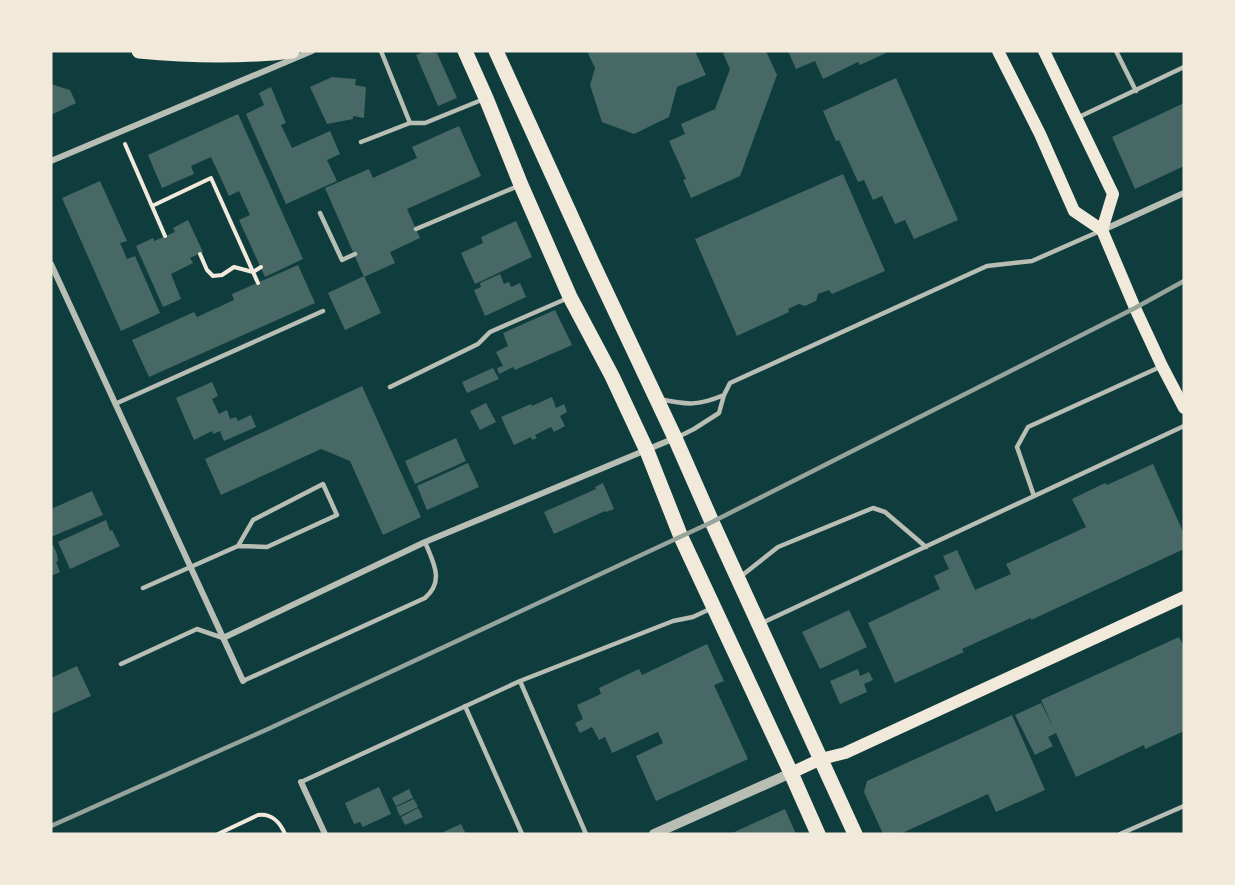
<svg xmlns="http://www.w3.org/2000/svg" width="1235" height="885" font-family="'DM Sans',sans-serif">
	<rect width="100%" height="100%" fill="#0f3d3e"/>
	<path fill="#486865" d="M425 51 437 53 457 98 438 106 416 55Z
		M587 51H695L706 75 677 87 669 117 634 134 602 122 590 85 595 68Z
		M727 51H766L777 75 740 176 691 198 683 180 686 179 669 141 685 134 681 124 715 109 730 69 723 53Z
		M788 51H885L886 53 860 65 858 62 823 79 815 61 796 69Z
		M332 77 356 79 355 85 366 87 364 118 353 116V119L327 124 310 87Z
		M896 78 958 220 914 239 905 220 895 224 882 196 873 200 864 180 858 182 839 140 836 141 823 111Z
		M51 84 70 90 76 103 51 115Z
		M271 87 286 123 281 125 292 148 330 131 340 154 327 160 337 181 286 204 246 114 264 105 259 93Z
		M1184 103V166L1135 189 1112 137Z
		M238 114 303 259 265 277 239 220 250 215 239 191 229 196 211 157 191 166 194 174 162 188 148 155Z
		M459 126 481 176 407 209 420 238 390 252 395 263 364 277 325 188 369 169 373 178 417 158 412 147Z
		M843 174 885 271 832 294 829 290 818 294 816 301 805 306 799 304 788 309 789 312 737 336 695 239Z
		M100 181 127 241 120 243 127 259 135 256 160 313 121 331 62 198Z
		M188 220 203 252 190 258 193 263 171 274 181 299 163 307 136 246 153 238 154 241 175 232 173 228Z
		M516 221 532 257 475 284 461 253 483 243 481 237Z
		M298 265 315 303 149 377 132 340 194 312 197 317 234 300 232 294Z
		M500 274 504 284 509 282 511 287 520 283 526 297 485 316 474 290 481 287 480 283Z
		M364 276 381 313 345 330 328 293Z
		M555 310 572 345 515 370 513 367 499 374 497 368 503 366 496 352 508 346 503 333Z
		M493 368 499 379 467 393 462 382Z
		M212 382 218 396 212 399 219 414 227 410 230 419 236 417 238 421 251 415 256 427 224 441 220 431 213 434 212 431 194 440 176 398Z
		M362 386 421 517 383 535 350 461 321 449 221 495 205 459Z
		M552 397 556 408 564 404 567 412 560 416 565 426 554 432 551 427 535 435 537 438 532 440 531 437 514 445 501 417 531 404 532 406Z
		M486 403 496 422 480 430 470 411Z
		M456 438 466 461 415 484 405 461Z
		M468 463 479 487 427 510 417 486Z
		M1153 464 1184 534V549L1031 620V618L962 649 964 652 895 683 868 623 940 589 934 576 949 569 943 556 957 550 975 590 1011 574 1006 564 1086 527 1072 499 1105 483 1107 485Z
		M603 483 614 509 606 512 605 511 554 534 544 512 596 489 595 487Z
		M92 491 103 515 51 537V509Z
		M106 520 110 531 112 530 120 546 70 569 58 542Z
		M51 545H53L57 554 58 561 56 562 60 572 51 576Z
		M849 610 867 647 820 669 802 632Z
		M1179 637 1184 647V731L1145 749 1144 745 1076 777 1056 733 1048 737 1053 746 1035 755 1015 715 1041 703 1054 729 1041 700Z
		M707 644 724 681 714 685 748 759 656 801 636 756 663 743 658 732 612 753 605 737 599 740 592 727 580 733 575 723 583 719 577 705 601 694 599 688 639 669 642 675Z
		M77 666 91 696 51 714V678Z
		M858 669 860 676 869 672 873 680 864 684 867 692 840 704 830 681Z
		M1012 715 1045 790 996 812 988 794 900 834H883L864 792 867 781Z
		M379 787 391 814 363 827 360 822 354 824 345 803Z
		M409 789 413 798 396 806 392 798Z
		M414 799 418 807 400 816 396 807Z
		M418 808 423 817 405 825 401 817Z
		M785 809 796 834H730Z
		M461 824 466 834H439Z"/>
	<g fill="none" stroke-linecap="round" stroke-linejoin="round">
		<path stroke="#f1e9da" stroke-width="4" d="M125 144 165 236
			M152 206 211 178 258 283
			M200 254 207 270 213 276 222 275 234 267 253 272 261 267
			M218 834 258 815C271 813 280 822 285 834"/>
		<path stroke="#b8beb3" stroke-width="4.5" d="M381 51 410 123H425L484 99
			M1116 51 1136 91
			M1079 117 1184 67
			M361 142 410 123
			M320 213 342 260 355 254
			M416 229 518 186
			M390 387 478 344 490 332 568 298
			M660 399C687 405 698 406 724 395
			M115 404 323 311
			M678 437 694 429 719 413 724 395 730 383 987 266 1032 261 1100 231
			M1034 496 1017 447 1028 427 1160 367
			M740 577 778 547 873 508 885 512 926 547
			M143 588 238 546 253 520 323 484 337 515 267 547 238 546
			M762 623 1184 426
			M121 664 197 629 223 638
			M243 681 425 598C445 581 433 562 425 542
			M520 681 586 834
			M465 706 522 834
			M301 782 520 681 673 621 693 617 712 608
			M1120 834 1184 806"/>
		<path stroke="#b8beb3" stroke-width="6" d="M51 161 312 51
			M1103 230 1184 193
			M51 264 243 681
			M223 638 425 542 675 438
			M301 782 325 834"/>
		<path stroke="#b8beb3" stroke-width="10" d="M654 834 791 773"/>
		<path stroke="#f1e9da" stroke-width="12" d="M998 51 1040 134 1074 211 1102 230 1135 308 1162 366 1184 408
			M1044 51 1113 194 1102 230
			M791 773 821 759 845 753 1184 597"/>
		<path stroke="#f1e9da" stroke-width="15" d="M139 51C190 56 241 57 292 51
			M465 51 486 98 521 185 570 297 612 376 647 451 681 537 791 773 818 834
			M496 51 592 262 675 438 712 522 855 834"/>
		<path stroke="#97a49c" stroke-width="4.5" d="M51 826 268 729 712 522 1135 308 1184 281"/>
	</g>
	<rect width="1235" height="885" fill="none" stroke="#f1e9da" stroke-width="105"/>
</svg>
